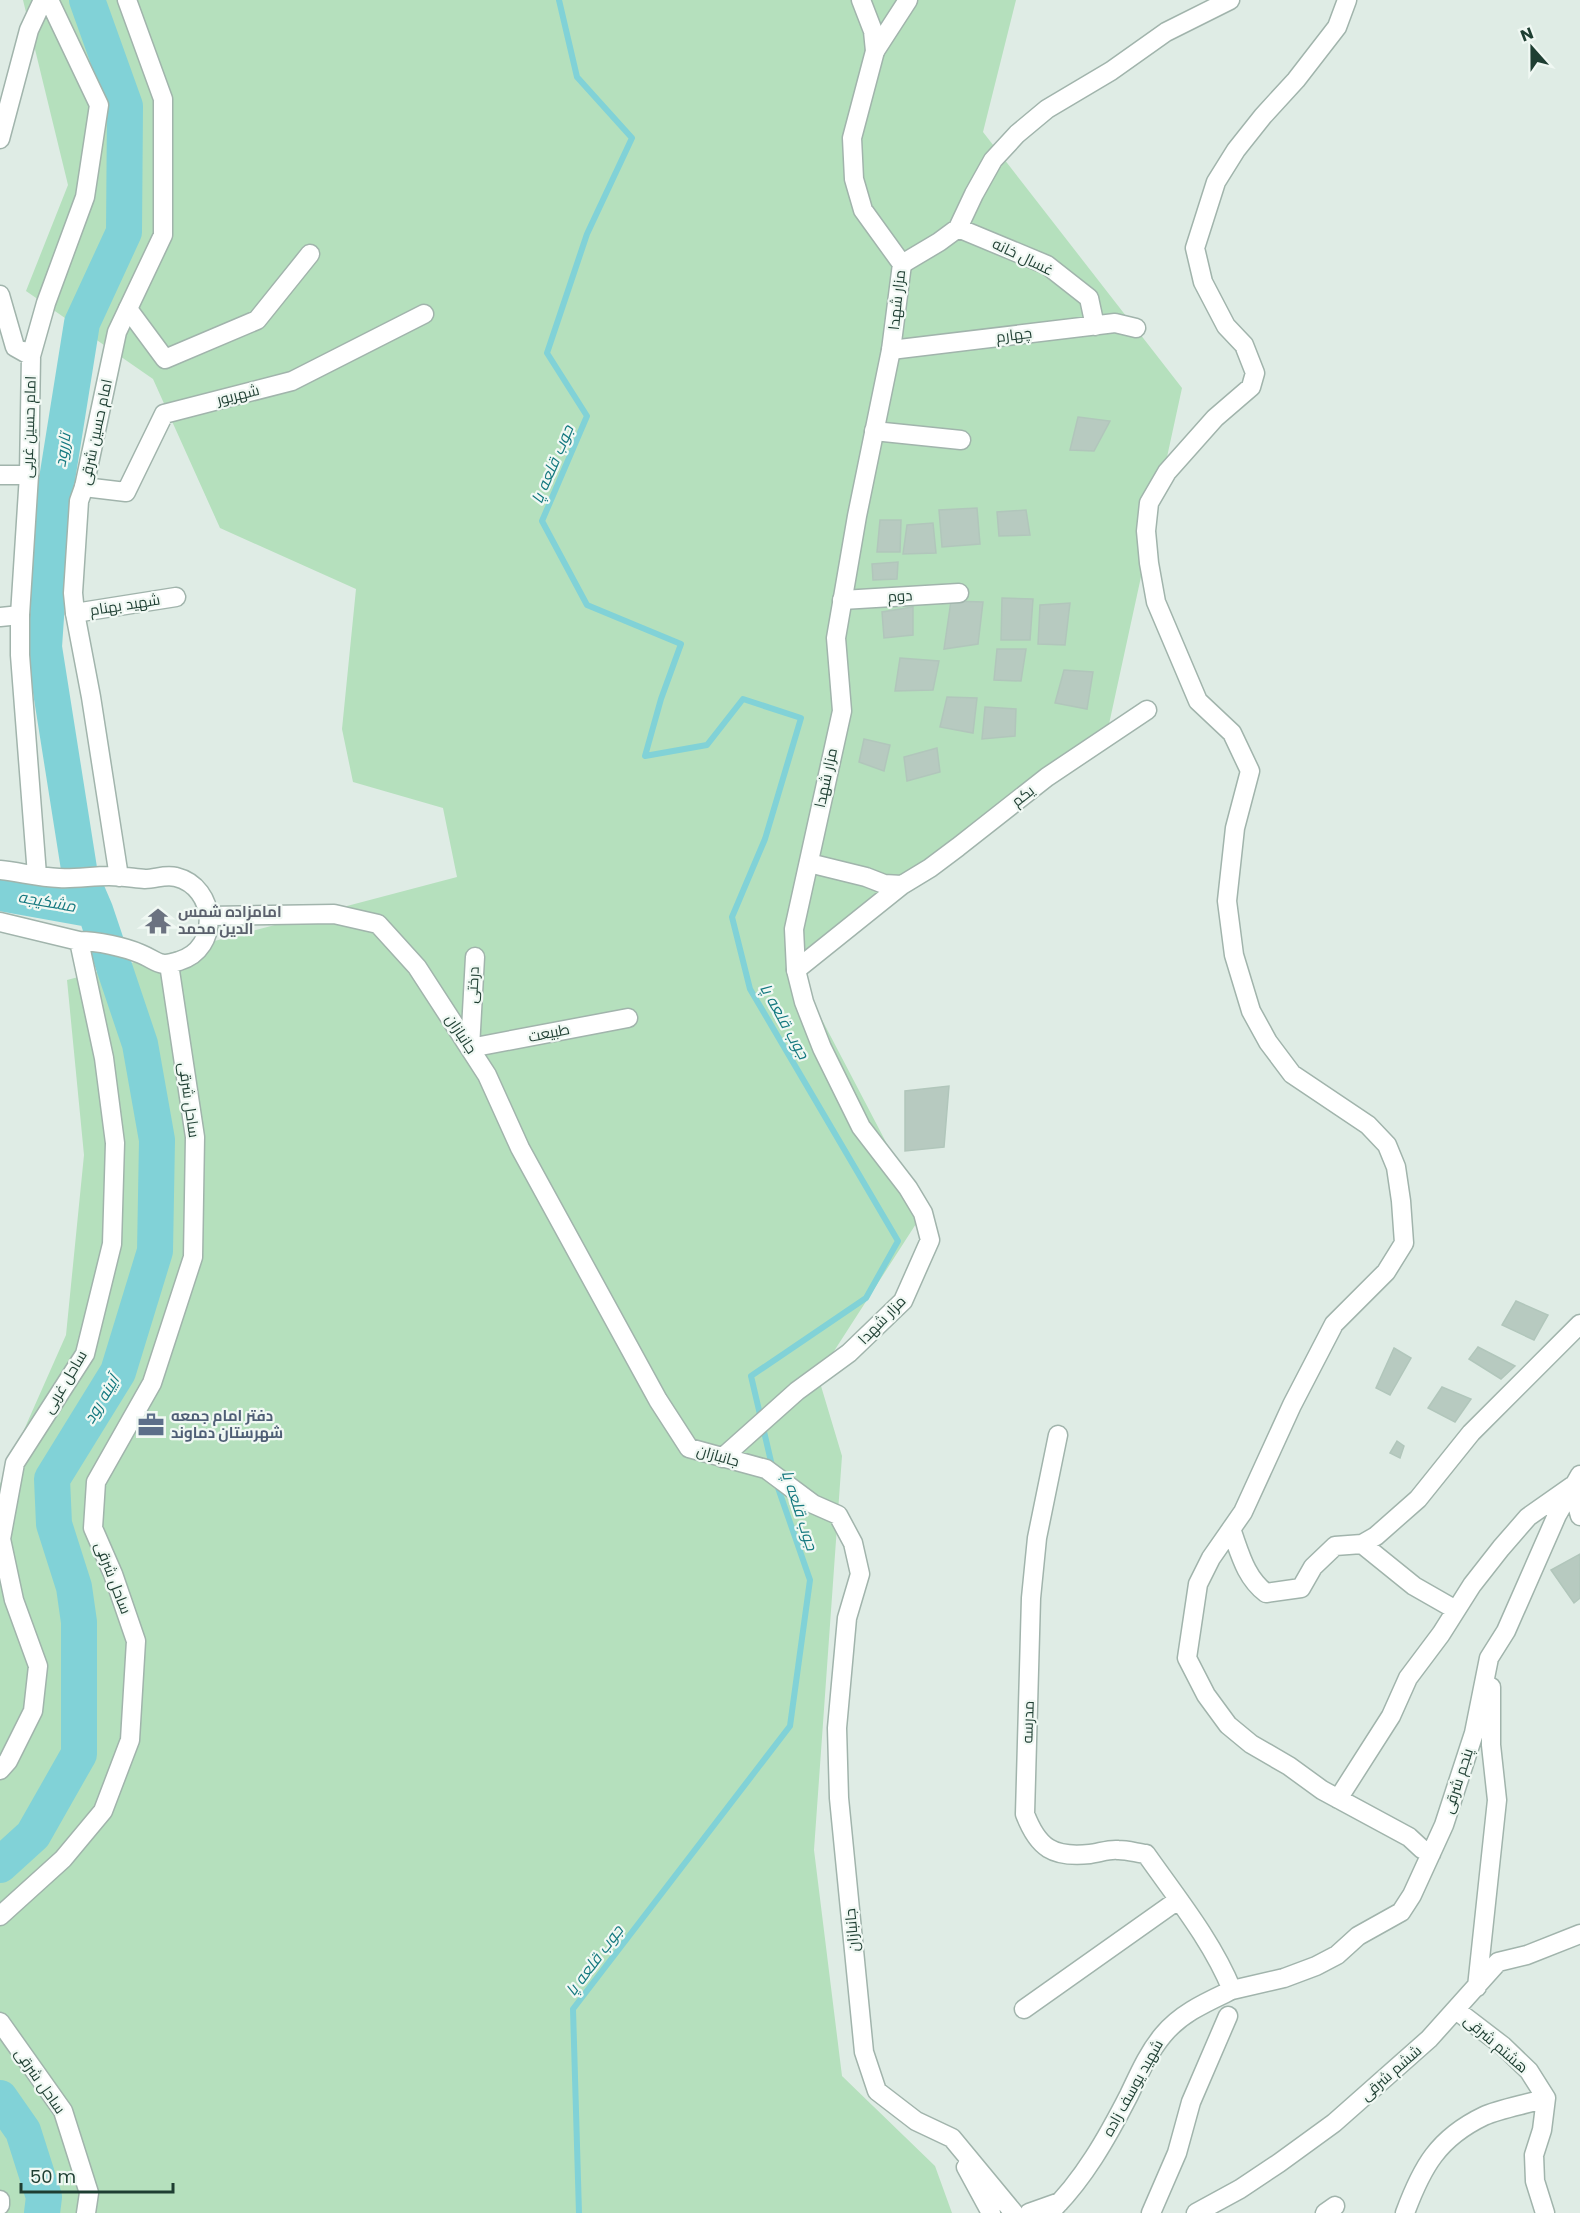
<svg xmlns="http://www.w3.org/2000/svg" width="1580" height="2213" font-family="Poppins,Cairo,sans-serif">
	<rect width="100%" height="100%" fill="#dfece5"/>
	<path fill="#b5e0bd" d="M23 0H1016L983 132 1182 388 1106 738 796 970 923 1213 818 1376 842 1456 814 1850 842 2076 935 2166 952 2213H0V1484L66 1335 84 1155 67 980 457 877 443 808 353 782 342 729 356 589 220 528 153 379 26 291 68 185Z"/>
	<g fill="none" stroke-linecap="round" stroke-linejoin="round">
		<path stroke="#81d2d7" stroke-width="6" d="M559 0 577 77 632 138 587 234 547 353 587 416 542 521 587 605 681 644 661 699 645 756 707 745 743 699 801 718 765 839 732 917 750 989 898 1241 866 1298 751 1376 773 1470
			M579 2213 573 2009 790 1726 810 1580 776 1482"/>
		<path stroke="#81d2d7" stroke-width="36" d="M0 893 95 910
			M0 1865 33 1835 79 1754V1622L74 1587 54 1524 52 1479 118 1372 155 1251 157 1140 140 1044 95 910 80 875 44 647 54 498 82 323 124 232 125 106 87 0
			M0 2098 23 2131 44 2197 42 2213"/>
	</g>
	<path fill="#b7cac0" stroke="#b1c6bb" stroke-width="1.5" d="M1078 417 1110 421 1094 451 1070 450Z
		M977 508 980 544 942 547 939 510Z
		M1026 510 1030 535 999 536 997 512Z
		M880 520H901L900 552H877Z
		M933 523 936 553 903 554 907 525Z
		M898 562 897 579 873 580 872 564Z
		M1002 598 1033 599 1030 640H1001Z
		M951 601 983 602 978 644 944 649Z
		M1070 603 1065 645 1038 644 1040 605Z
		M913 607V635L884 638 882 612Z
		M997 649H1026L1021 681 994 680Z
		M900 658 939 661 933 690 895 691Z
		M1064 670 1093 672 1087 709 1055 703Z
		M947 697 977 698 973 733 940 727Z
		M985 707 1016 709 1015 736 982 739Z
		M864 739 890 745 884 771 859 762Z
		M937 748 940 772 907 781 904 757Z
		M949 1086 944 1147 905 1151V1091Z
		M1516 1301 1548 1315 1534 1340 1502 1325Z
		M1478 1347 1515 1366 1501 1379 1469 1359Z
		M1394 1348 1411 1358 1390 1395 1376 1388Z
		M1442 1387 1471 1399 1455 1422 1428 1408Z
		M1397 1441 1404 1446 1400 1458 1390 1453Z
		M1580 1554V1598L1574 1603 1551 1570Z"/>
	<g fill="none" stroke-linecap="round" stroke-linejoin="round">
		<g stroke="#a1b4ac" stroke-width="21">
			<path id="minor" d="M1347 0 1337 27 1296 80 1263 116 1236 150 1216 182 1195 248 1203 282 1226 326 1244 345 1255 373 1251 387 1215 418 1167 472 1149 503 1146 531 1149 563 1156 602 1198 701 1232 733 1250 771 1235 828 1227 901 1234 955 1251 1011 1268 1042 1292 1074 1368 1125 1387 1145 1396 1167 1401 1201 1404 1243 1386 1272 1334 1324 1292 1405 1243 1512 1211 1558 1198 1584 1187 1658 1206 1695 1228 1725 1251 1744 1289 1766 1322 1790 1409 1837 1422 1849 1431 1854
				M875 51 908 0
				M958 228 1047 265 1089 298 1095 326
				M902 264 939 242 958 228 974 194 993 160 1017 134 1047 109 1111 71 1166 32 1230 0
				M128 309 165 359 257 320 310 254
				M891 350 1115 323 1136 328
				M874 431 961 440
				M0 475H29
				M84 487 126 492 164 414 292 381 424 314
				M842 600 959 593
				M75 613 176 597
				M0 617 20 615
				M809 863 866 877 884 884 902 885 930 868 958 847 1047 777 1147 710
				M475 957 470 1048 628 1018
				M796 970 902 885
				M1231 1529C1240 1553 1245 1577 1266 1593L1301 1588 1313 1567 1335 1546 1362 1544 1376 1536 1418 1499 1471 1433 1580 1324
				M1362 1544 1414 1586 1456 1610
				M1338 1799 1391 1716 1408 1678 1441 1634 1472 1585 1501 1548 1528 1517 1572 1486 1580 1516
				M1477 1987 1497 1800 1491 1745V1687
				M1232 1990 1284 1978 1316 1966 1337 1955 1358 1936 1401 1912 1412 1895 1444 1825 1474 1733 1489 1658 1506 1631 1557 1515 1580 1475
				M1024 2009 1178 1900
				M1029 2213 1060 2202
				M1049 2213C1083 2181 1108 2136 1129 2095 1139 2074 1148 2053 1163 2035 1181 2013 1207 2002 1232 1990 1212 1941 1177 1898 1146 1854 1137 1853 1128 1850 1118 1850 1109 1849 1099 1853 1090 1854 1053 1858 1038 1848 1025 1814L1031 1598 1037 1538 1058 1435
				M1151 2213 1177 2153 1191 2102 1228 2016
				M1196 2213 1240 2189 1279 2163 1334 2123 1429 2039 1498 1962 1527 1955 1580 1934
				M1325 2213 1335 2206
				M1405 2213C1422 2167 1438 2138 1484 2116 1499 2109 1528 2104 1546 2098L1529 2071 1503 2046 1456 2010
				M1545 2213 1535 2181 1534 2155 1542 2130 1546 2098"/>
		</g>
		<g stroke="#a1b4ac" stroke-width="21">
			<path id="tertiary" d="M0 139 29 30 43 0
				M0 295 15 347 31 356
				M0 870C19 872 39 877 59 878 75 879 92 876 109 876 121 876 133 878 145 879 156 879 165 874 176 877 217 887 221 949 179 961 158 968 158 961 141 954 125 947 97 941 79 941L0 922
				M37 875 20 655V615L29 475 31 356 46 303 85 197 99 105 49 0
				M119 877 91 697 75 613 73 593 79 501 84 487 117 332 163 235V99L127 0
				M210 916 334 914 378 924 417 967 487 1075 520 1148 658 1400 689 1448 766 1469 813 1504 838 1515 853 1543 860 1574 847 1618 837 1728 839 1798 864 2052 877 2091 916 2121 952 2138 1014 2213
				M722 1458 797 1391 849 1353 903 1301 930 1240 923 1213 908 1188 861 1127 822 1048 804 1002 796 970 794 929 842 711 836 638 857 516 891 350 902 264 863 210 854 179 852 138 875 51 873 31 861 0
				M0 1770 8 1761 33 1711 38 1666 14 1600 1 1539 15 1463 85 1354 112 1244 115 1143 104 1058 79 941
				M0 1916 63 1859 103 1811 130 1740 136 1641 113 1574 93 1528 96 1482 152 1383 193 1257 195 1137 169 964
				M0 2022 63 2111 89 2193 86 2213
				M966 2167 991 2213
				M0 2200V2205"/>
		</g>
		<use href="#minor" stroke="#fff" stroke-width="18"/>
		<use href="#tertiary" stroke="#fff" stroke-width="18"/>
	</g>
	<defs>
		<g id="temple-bare" transform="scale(2.07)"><path d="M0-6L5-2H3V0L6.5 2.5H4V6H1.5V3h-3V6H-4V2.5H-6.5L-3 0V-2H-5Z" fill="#6b7280" stroke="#f0f8f3" stroke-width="2.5" paint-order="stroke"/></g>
		<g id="office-bare" transform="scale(2.07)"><path d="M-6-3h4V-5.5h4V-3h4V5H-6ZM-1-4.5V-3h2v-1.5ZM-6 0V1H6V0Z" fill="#5c6f8a" stroke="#f0f8f3" stroke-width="2.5" paint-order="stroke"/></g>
	</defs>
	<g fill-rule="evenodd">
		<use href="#temple-bare" x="158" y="921"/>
		<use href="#office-bare" x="151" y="1425"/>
	</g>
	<g text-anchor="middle" stroke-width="4.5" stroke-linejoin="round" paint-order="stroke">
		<g font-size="15" fill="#1e3e32" stroke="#f0f8f3">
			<text transform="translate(1023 257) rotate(26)" y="5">غسال خانه</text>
			<text transform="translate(897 300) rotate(-84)" y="5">مزار شهدا</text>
			<text transform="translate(1014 335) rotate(-7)" y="5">چهارم</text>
			<text transform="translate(238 395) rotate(-14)" y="5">شهریور</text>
			<text transform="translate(29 427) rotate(-88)" y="5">امام حسین غربی</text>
			<text transform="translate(96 432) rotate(-78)" y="5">امام حسین شرقی</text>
			<text transform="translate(900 596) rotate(-4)" y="5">دوم</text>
			<text transform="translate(125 605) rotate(-9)" y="5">شهید بهنام</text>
			<text transform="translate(826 778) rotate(-78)" y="5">مزار شهدا</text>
			<text transform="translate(1023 796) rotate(-38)" y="5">یکم</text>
			<text transform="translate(473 985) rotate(-87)" y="5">درختی</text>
			<text transform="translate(549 1033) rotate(-11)" y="5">طبیعت</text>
			<text transform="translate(461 1034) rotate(57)" y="5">جانبازان</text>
			<text transform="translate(189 1100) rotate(82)" y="5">ساحل شرقی</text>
			<text transform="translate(882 1320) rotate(-46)" y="5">مزار شهدا</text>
			<text transform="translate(65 1382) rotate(-59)" y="5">ساحل غربی</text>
			<text transform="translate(718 1456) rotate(16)" y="5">جانبازان</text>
			<text transform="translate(113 1578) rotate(69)" y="5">ساحل شرقی</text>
			<text transform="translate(1028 1722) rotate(-88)" y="5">مدرسه</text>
			<text transform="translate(1458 1781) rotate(-72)" y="5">پنجم شرقی</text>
			<text transform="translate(852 1930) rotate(-95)" y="5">جانبازان</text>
			<text transform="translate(1496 2044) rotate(41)" y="5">هشتم شرقی</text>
			<text transform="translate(1391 2073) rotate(-41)" y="5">ششم شرقی</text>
			<text transform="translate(40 2081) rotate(55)" y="5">ساحل شرقی</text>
			<text transform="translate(1133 2088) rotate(-61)" y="5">شهید یوسف زاده</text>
		</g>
		<g font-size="15" font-weight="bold" fill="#5b616d" stroke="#f0f8f3" text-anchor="start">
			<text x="178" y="917">امامزاده شمس<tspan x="178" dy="17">الدین محمد</tspan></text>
		</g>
		<g font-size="15" font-weight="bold" fill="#4e5e75" stroke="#f0f8f3" text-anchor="start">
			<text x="171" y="1421">دفتر امام جمعه<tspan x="171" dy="17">شهرستان دماوند</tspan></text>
		</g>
		<g font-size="16" font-style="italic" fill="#13787f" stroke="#f0f8f3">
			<text transform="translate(62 450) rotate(-81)" y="6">تاررود</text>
			<text transform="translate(552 464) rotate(-67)" y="6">جوب قلعه پا</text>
			<text transform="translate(47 901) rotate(10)" y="6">مشکیجه</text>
			<text transform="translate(785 1021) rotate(61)" y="6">جوب قلعه پا</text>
			<text transform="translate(101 1399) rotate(-59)" y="6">آیینه رود</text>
			<text transform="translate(800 1510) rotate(72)" y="6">جوب قلعه پا</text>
			<text transform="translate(594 1960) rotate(-53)" y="6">جوب قلعه پا</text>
		</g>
	</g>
	<g transform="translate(1532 48) rotate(339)" stroke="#f0f8f3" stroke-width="4.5" paint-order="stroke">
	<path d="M0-4.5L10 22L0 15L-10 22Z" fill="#1e3e32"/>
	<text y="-9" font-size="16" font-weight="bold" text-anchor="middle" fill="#1e3e32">N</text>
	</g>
	<path d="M21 2183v9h152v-9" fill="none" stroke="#1e3e32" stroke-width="3"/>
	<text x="30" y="2183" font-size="18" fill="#1e3e32" stroke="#f0f8f3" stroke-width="4.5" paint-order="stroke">50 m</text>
</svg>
